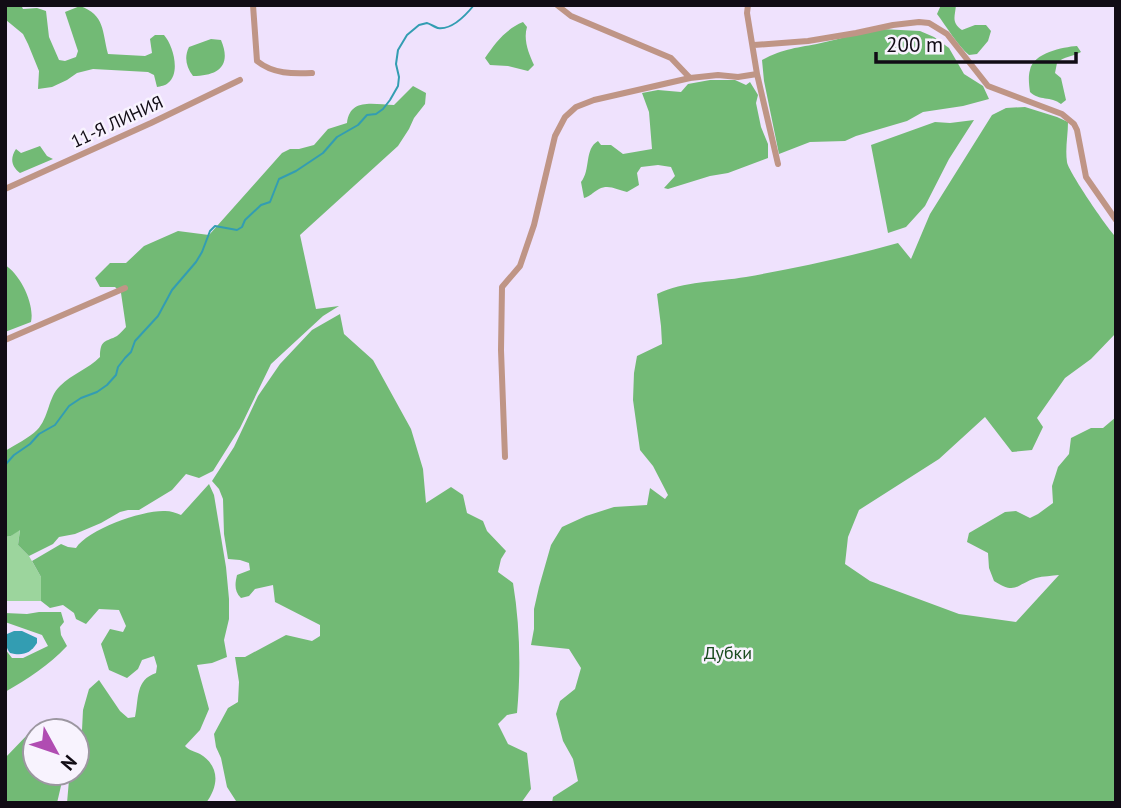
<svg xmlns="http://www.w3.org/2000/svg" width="1121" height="808" font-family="'PT Sans',sans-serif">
	<rect width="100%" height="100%" fill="#efe2fd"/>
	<path fill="#9cd59d" d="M20 529 18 545 29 556 41 577V601H5V537L11 536Z"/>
	<path fill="#72ba75" d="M6 5H21L23 9 37 8 46 11 49 37 59 60 65 61 76 57 78 51 65 12 80 6C105 15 102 31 108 54L145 56 152 53 150 39 155 35H164C173 45 181 73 168 83 165 86 161 86 157 87L154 75 148 72 93 69 77 73 67 80 52 87 38 89 39 71 28 44 23 34 6 20Z
		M941 5H956C955 17 951 22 962 30L975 25H986L991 31 988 41 977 54 969 55C958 46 946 26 937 14Z
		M523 22 527 27C523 40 529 54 534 65L528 71 508 66 490 65 485 58C495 43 506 29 523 22Z
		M881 29 920 31 934 37 949 48 964 74 983 86 989 99 963 106 923 112 907 121 856 136 845 141 810 142 779 154 764 81 762 60C784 48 798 48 821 43 841 39 861 32 881 29Z
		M211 39 221 40C232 66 218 76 193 76 186 67 184 57 189 47Z
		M1077 46 1081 52C1073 57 1064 56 1057 63L1055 73 1061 78 1066 100 1061 104C1051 96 1039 101 1030 92 1029 85 1028 76 1030 70 1033 53 1063 47 1077 46Z
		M710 80H735L746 85 750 82 758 95 756 103 761 127 768 144V158L728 173 710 176 668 189 664 188 675 176 671 167 658 165 641 167 637 173 639 185 627 192C617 190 609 184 599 189 592 193 591 196 584 198L581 182C591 170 584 149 598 141L601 145H611L623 154 652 149 649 112 642 93 658 90 681 92 688 84Z
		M413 86 426 93 425 104 414 118 409 129 398 146 300 235 316 309 339 306 323 316 271 364 240 428 213 471 199 478 186 474 172 490 139 510H128L120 512 101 523 75 534 59 537 53 544 29 556 18 545 20 530 11 536 5 537V451C15 445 29 438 37 430 49 418 48 397 60 386 72 374 88 369 100 357 100 339 106 342 117 336 120 334 124 329 126 327L121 293 115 287H100L95 278 110 263H126L144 246 178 231 209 235 282 153 290 149H299L314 145 328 129 347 123C350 97 375 105 394 105Z
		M1025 107 1057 117 1068 122C1068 135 1065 149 1067 162 1068 171 1107 228 1116 237V333L1091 359 1065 378 1037 418 1043 427 1032 450 1012 452 985 417 939 459 859 510 848 537 845 564 870 581 959 614 1016 622 1059 575C1052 576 1043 576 1036 578 1015 585 1016 595 994 581L989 568 988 553 967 542 969 533 1005 512 1016 511 1030 518 1038 514 1053 503 1052 486 1058 467 1069 454 1071 438 1091 428H1103L1116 417V803H552L553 797 578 781 573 759 563 741 556 714 560 701 575 689 581 668 569 649 531 645 534 629V609L539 587 551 545 562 527 586 516 614 507 647 505 650 488 665 499 668 495 653 466 640 450 633 400 634 373 637 356 662 344 661 326 657 294C684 281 716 282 746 277 797 268 848 257 898 243L911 259 930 214 992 115 1006 108Z
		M974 120 949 159 925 206 906 227 888 233 871 145 935 122 950 123Z
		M40 146 47 156 53 159 20 173C11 166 10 158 16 149L21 153Z
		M5 265C20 274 35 304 31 322L5 332Z
		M340 314 344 334 373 360 411 429 423 469 426 503 451 487 463 495 467 513 483 521 487 531 506 551 501 559 498 572 513 583C520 625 521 670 517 713L507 715 498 724 508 744 527 753 531 789 521 803H233L236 801 227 787 221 758 216 747 214 734 228 708 238 702 239 682 235 657H245L286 635 312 641 320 636V625L275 602 273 585 255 589 249 596 241 598C234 591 235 584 237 575L250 570 249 563 240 560 228 559 224 534 223 499 219 489 212 481 234 447 258 396 280 364 312 330Z
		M209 484 214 495 226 567 229 599V619L224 640 227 657 212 663 197 665 209 709 200 730 185 746C190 751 194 751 200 754 220 766 219 786 206 803H67L69 780 72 773H77V764L84 757 77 747 82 730 83 710 89 689 99 680 120 711 128 718 135 717C139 699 135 680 156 673L157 666 154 656 142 660 138 669 127 678 109 670 101 644 110 629 123 632 126 626 119 610 99 609 86 624 76 619 74 613 63 605 50 608 41 601V577L32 561 61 544 68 547 76 548C88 529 143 510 165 511 171 511 176 513 181 515Z
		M39 612H61L64 622 60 627 61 635 67 646C49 665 28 679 5 692V649L12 658H23L48 646 42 635 5 622V613L27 614Z
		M31 731 35 732V773H64L57 803H5V758Z"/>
	<path fill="#339db2" d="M14 631H22L37 638V643C30 654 22 656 10 653 5 646 4 641 7 634Z"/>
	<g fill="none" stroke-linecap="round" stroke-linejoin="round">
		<path stroke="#339db2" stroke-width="2" d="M5 465 14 455 30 444 39 434 55 425 69 406 81 398 97 392 107 385 116 375 118 367 125 358 131 352 135 341 158 316 172 290 196 262 202 252 210 231 215 226 237 230 242 227 245 220 261 205 270 202 279 179 296 171 323 153 337 137 358 125 367 115 376 114 383 109 390 100 398 86 399 77 396 64 398 50 407 35 419 25 427 23C428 23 437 28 438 28 452 30 466 15 474 5"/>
		<path stroke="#bf9586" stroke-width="6" d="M253 5 257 61C273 74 293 74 312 73
			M557 5 571 16 671 58 690 78
			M754 45 808 41 856 33 893 25 919 22 929 23 947 34 988 86 1062 114 1074 124 1077 130 1086 177 1116 220
			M757 74 778 164
			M5 189 151 123 240 80
			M5 340 125 288
			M505 457 501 350 502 287 520 266 534 225 555 136 565 117 576 107 594 100 690 78 718 75 738 77 757 74 747 13 748 5"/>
	</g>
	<g text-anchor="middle" stroke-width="5" stroke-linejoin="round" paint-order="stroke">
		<g font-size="18" fill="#110c15" stroke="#f8f3fe">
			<text transform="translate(117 122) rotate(-25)" y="6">11-Я ЛИНИЯ</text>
		</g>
		<g font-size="18" fill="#194b1e" stroke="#f8f3fe">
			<text x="728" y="659">Дубки</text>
		</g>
	</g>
	<rect width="1121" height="808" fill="none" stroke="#110c15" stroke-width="14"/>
	<g transform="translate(56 752) rotate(130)"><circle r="33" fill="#f8f3fe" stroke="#9c97a1" stroke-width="2"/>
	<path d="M0-5L12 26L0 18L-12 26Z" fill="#b04cb2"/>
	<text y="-10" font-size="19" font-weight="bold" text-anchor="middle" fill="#110c15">N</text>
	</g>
	<path d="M876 52v10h200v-10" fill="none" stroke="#110c15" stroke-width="3.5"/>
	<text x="886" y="52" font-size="21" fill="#110c15" stroke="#f8f3fe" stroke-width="5" paint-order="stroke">200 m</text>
</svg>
